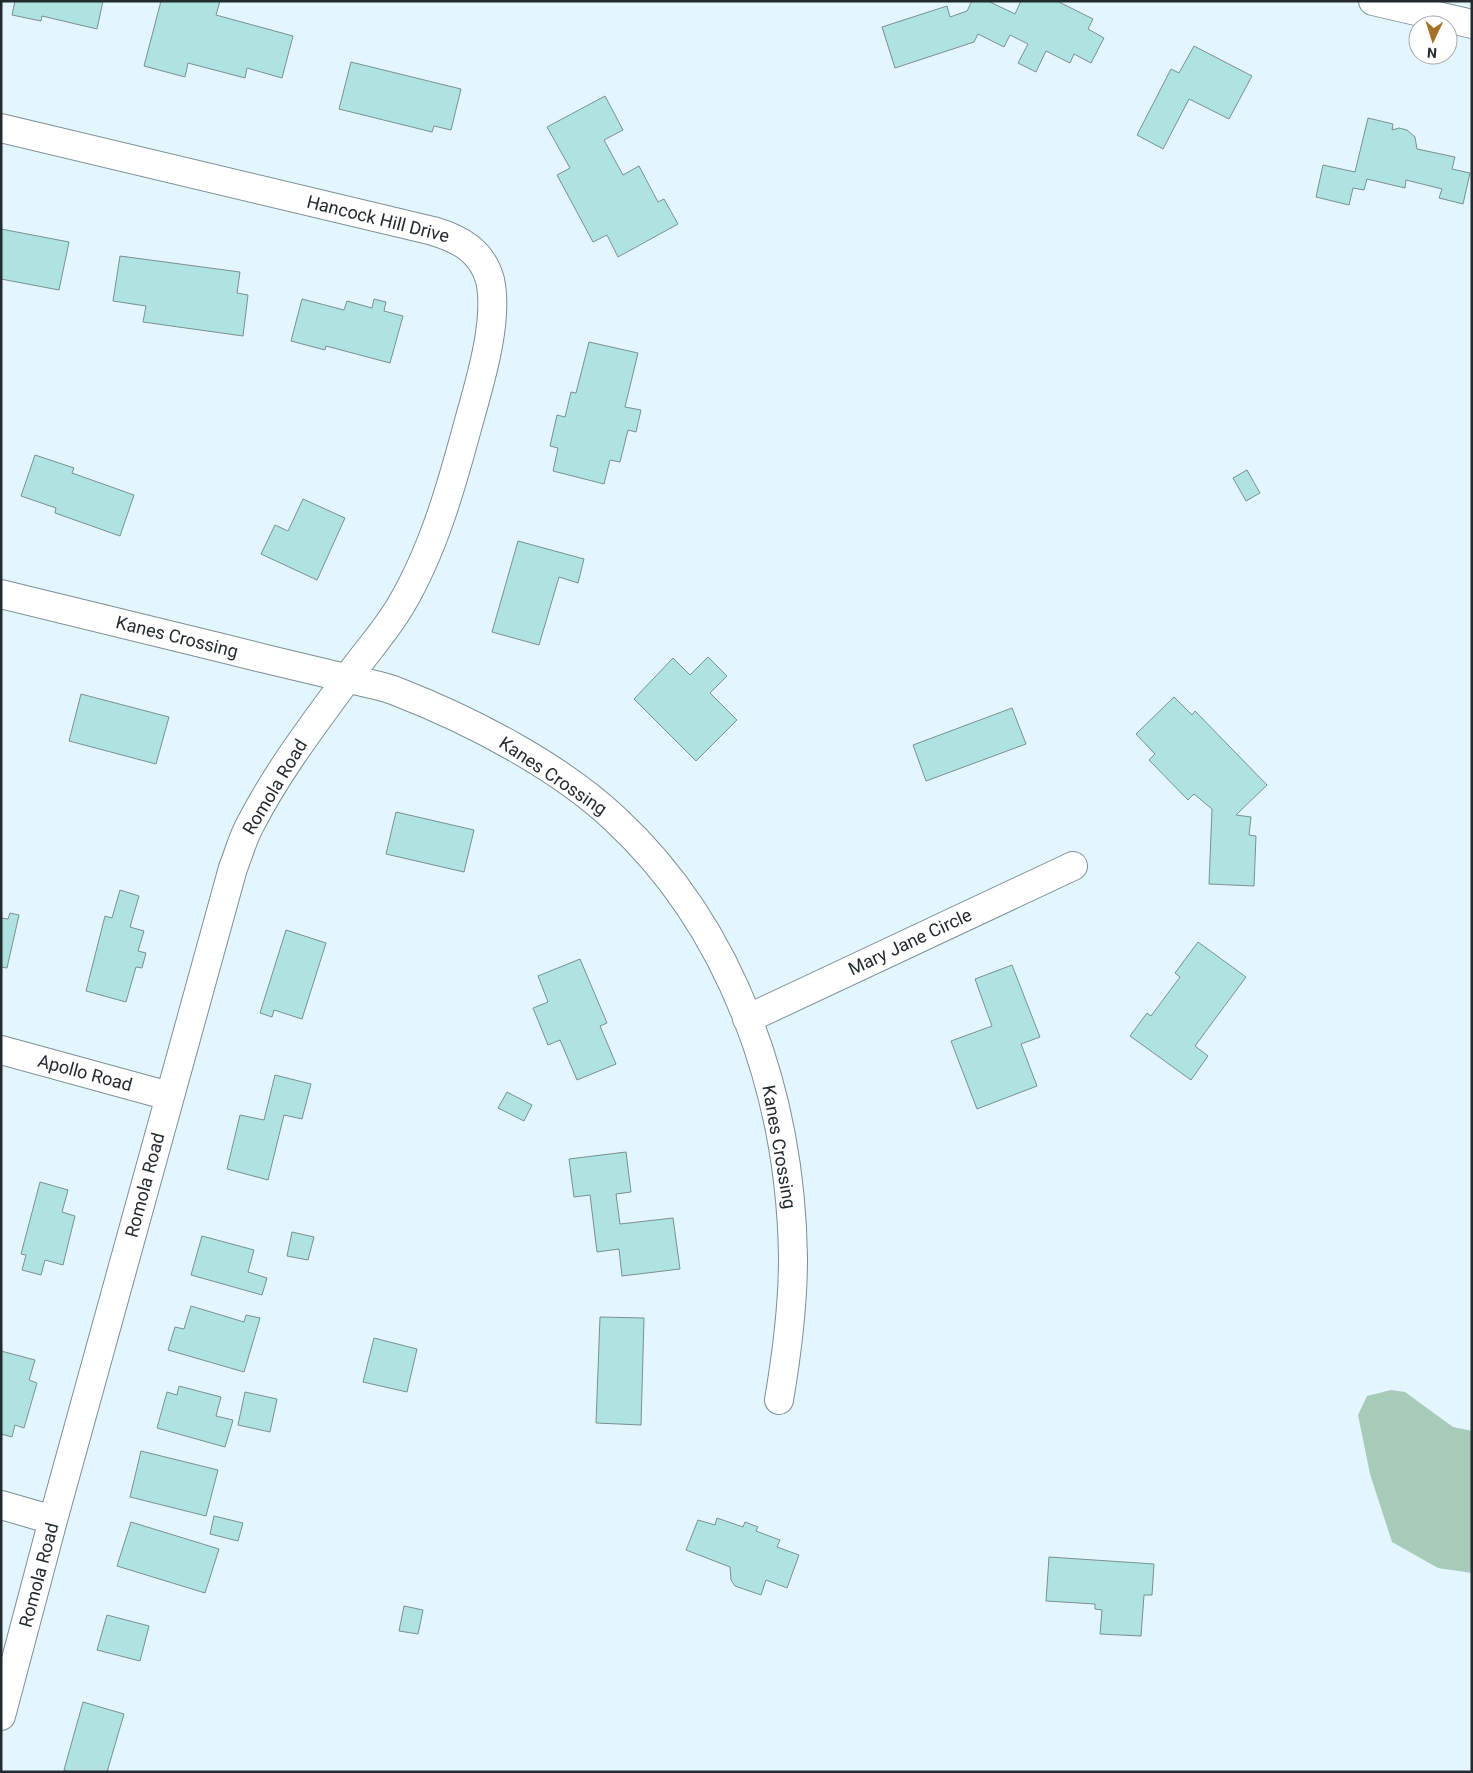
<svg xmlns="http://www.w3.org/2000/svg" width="1473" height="1773" font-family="Roboto,sans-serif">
	<rect width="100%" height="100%" fill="#e4f6fd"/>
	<path fill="#a6cbb8" d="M1391 1390 1405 1392 1453 1427 1472 1431V1573L1438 1568 1392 1542 1370 1474 1358 1415 1367 1396Z"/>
	<path fill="#aee3e1" stroke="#79908f" d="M15 1H103L97 29 42 16 41 21 12 15Z
		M161 1H220L216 15 293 36 282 78 247 68 245 78 188 63 185 77 144 66Z
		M972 1H988L1015 14 1021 1H1057L1093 19 1088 29 1104 38 1091 63 1074 54 1070 63 1046 51 1036 72 1018 63 1028 44 1010 35 1004 47 978 34 974 42 895 68 882 27 947 6 950 17 967 11Z
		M1194 46 1252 76 1229 119 1189 99 1163 149 1137 135 1171 69 1179 73Z
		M351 62 461 89 451 130 434 126 432 132 339 109Z
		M605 96 623 130 604 140 623 175 639 166 658 202 664 199 678 224 618 257 607 235 593 242 557 175 570 168 547 127Z
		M1368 118 1393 124 1392 130 1399 128 1407 130 1415 137 1417 149 1455 157 1452 169 1470 173 1463 204 1439 198 1442 189 1406 180 1405 188 1367 179 1364 190 1353 188 1349 205 1316 197 1323 165 1355 172Z
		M1 229 69 242 59 290 1 279Z
		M120 256 240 272 237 293 248 295 243 336 143 322 146 306 113 301Z
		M302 299 344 310 347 301 372 308 374 299 386 302 384 311 403 316 390 363 326 346 325 350 291 341Z
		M589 342 638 353 625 407 641 410 636 432 628 430 620 462 610 460 604 484 553 471 558 448 550 446 557 415 565 417 571 392 576 393Z
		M35 455 74 468 72 473 134 495 120 536 55 513 56 508 21 496Z
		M1247 470 1260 493 1246 501 1233 478Z
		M303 499 345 518 317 580 261 554 275 525 288 531Z
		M518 541 584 559 578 583 559 577 539 645 492 632Z
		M708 657 727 676 710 693 737 720 696 761 634 699 673 658 690 675Z
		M81 694 169 717 156 764 69 741Z
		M1174 697 1192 715 1195 711 1267 785 1236 815 1251 817 1249 835 1256 836 1254 886 1209 884 1212 809 1194 794 1188 800 1149 760 1155 754 1136 734Z
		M1012 708 1026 744 926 781 913 745Z
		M396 812 474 830 464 872 386 854Z
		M120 890 139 896 130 927 144 931 138 951 146 953 142 968 136 967 126 1002 86 991 105 916 112 918Z
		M10 913 19 915 7 968 1 967V918L8 919Z
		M286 930 326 943 302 1019 274 1010 272 1017 260 1013Z
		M1198 942 1246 977 1195 1046 1208 1056 1191 1080 1130 1036 1147 1013 1151 1016 1180 977 1175 973Z
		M580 959 607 1023 600 1026 616 1064 577 1080 560 1040 548 1045 533 1008 548 1002 538 976Z
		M1012 965 1040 1037 1021 1044 1037 1086 977 1109 951 1041 992 1026 975 979Z
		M275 1075 311 1084 302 1119 284 1115 268 1180 227 1169 240 1115 264 1120Z
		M507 1092 532 1105 524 1121 498 1108Z
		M626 1152 631 1192 616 1194 620 1224 673 1218 680 1269 622 1276 619 1249 597 1252 590 1195 574 1197 569 1159Z
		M40 1182 68 1190 62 1212 75 1216 63 1265 45 1260 41 1275 22 1270 26 1255 21 1254Z
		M292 1232 314 1237 308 1260 287 1256Z
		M202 1236 254 1250 248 1272 267 1278 262 1295 191 1275Z
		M191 1306 244 1322 246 1315 260 1318 244 1372 168 1350 175 1327 184 1329Z
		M600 1317 644 1318 641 1425 596 1423Z
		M374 1338 417 1349 407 1392 363 1382Z
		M1 1351 35 1360 29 1380 37 1383 24 1428 15 1425 12 1437 1 1434Z
		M179 1386 221 1397 216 1416 233 1420 225 1447 157 1428 167 1392 177 1395Z
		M245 1392 277 1399 270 1432 238 1425Z
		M141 1451 218 1470 206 1516 130 1497Z
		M214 1516 243 1523 238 1541 210 1534Z
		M717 1518 743 1527 745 1522 758 1527 756 1531 780 1540 777 1547 799 1555 787 1588 766 1580 761 1595 735 1586 731 1580 730 1567 686 1550 698 1520 715 1525Z
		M131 1522 219 1549 205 1593 117 1566Z
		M1049 1557 1154 1564 1152 1595H1144L1141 1636 1100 1634 1102 1610 1095 1609V1604L1046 1601Z
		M404 1606 423 1610 418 1634 399 1631Z
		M107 1615 149 1626 140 1661 97 1650Z
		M83 1702 124 1714 107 1772H69L64 1770Z"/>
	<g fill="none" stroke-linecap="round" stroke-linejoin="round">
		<g stroke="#7b8f97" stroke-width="30">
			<path id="minor" d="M1373 1 1472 24
				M1 128 433 231C460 239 482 251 490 280 499 320 480 382 469 421 452 484 434 549 401 605 387 629 368 650 352 672 316 721 279 769 251 823 243 837 239 853 233 868L53 1520 1 1716
				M1 594C90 616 178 637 266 659 295 666 325 673 354 680 369 684 384 686 398 692 470 720 559 766 615 819 735 930 791 1098 793 1258 793 1306 787 1353 779 1400
				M747 1019 1073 866
				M1 1050 169 1096
				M1 1505 53 1520"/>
		</g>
		<use href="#minor" stroke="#fff" stroke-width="28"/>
	</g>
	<g text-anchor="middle" stroke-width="4" stroke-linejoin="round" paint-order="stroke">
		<g font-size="18" fill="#232b2e" stroke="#fff">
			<text transform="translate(378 219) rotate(14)" y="6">Hancock Hill Drive</text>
			<text transform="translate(177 637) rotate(14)" y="6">Kanes Crossing</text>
			<text transform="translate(553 776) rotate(34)" y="6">Kanes Crossing</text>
			<text transform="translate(275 787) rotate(-59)" y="6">Romola Road</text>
			<text transform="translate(910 942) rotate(-25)" y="6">Mary Jane Circle</text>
			<text transform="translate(85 1073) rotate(15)" y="6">Apollo Road</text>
			<text transform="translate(779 1147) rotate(80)" y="6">Kanes Crossing</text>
			<text transform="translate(145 1185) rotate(-75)" y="6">Romola Road</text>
			<text transform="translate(39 1575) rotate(-75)" y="6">Romola Road</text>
		</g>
	</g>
	<rect width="1473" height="1773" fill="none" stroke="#232b2e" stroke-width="5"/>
	<g transform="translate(1433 40) rotate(184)"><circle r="24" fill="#ffffff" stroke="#a7aaab"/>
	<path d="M0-4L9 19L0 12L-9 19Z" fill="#a37227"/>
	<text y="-8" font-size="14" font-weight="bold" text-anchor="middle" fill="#232b2e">N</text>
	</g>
</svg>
